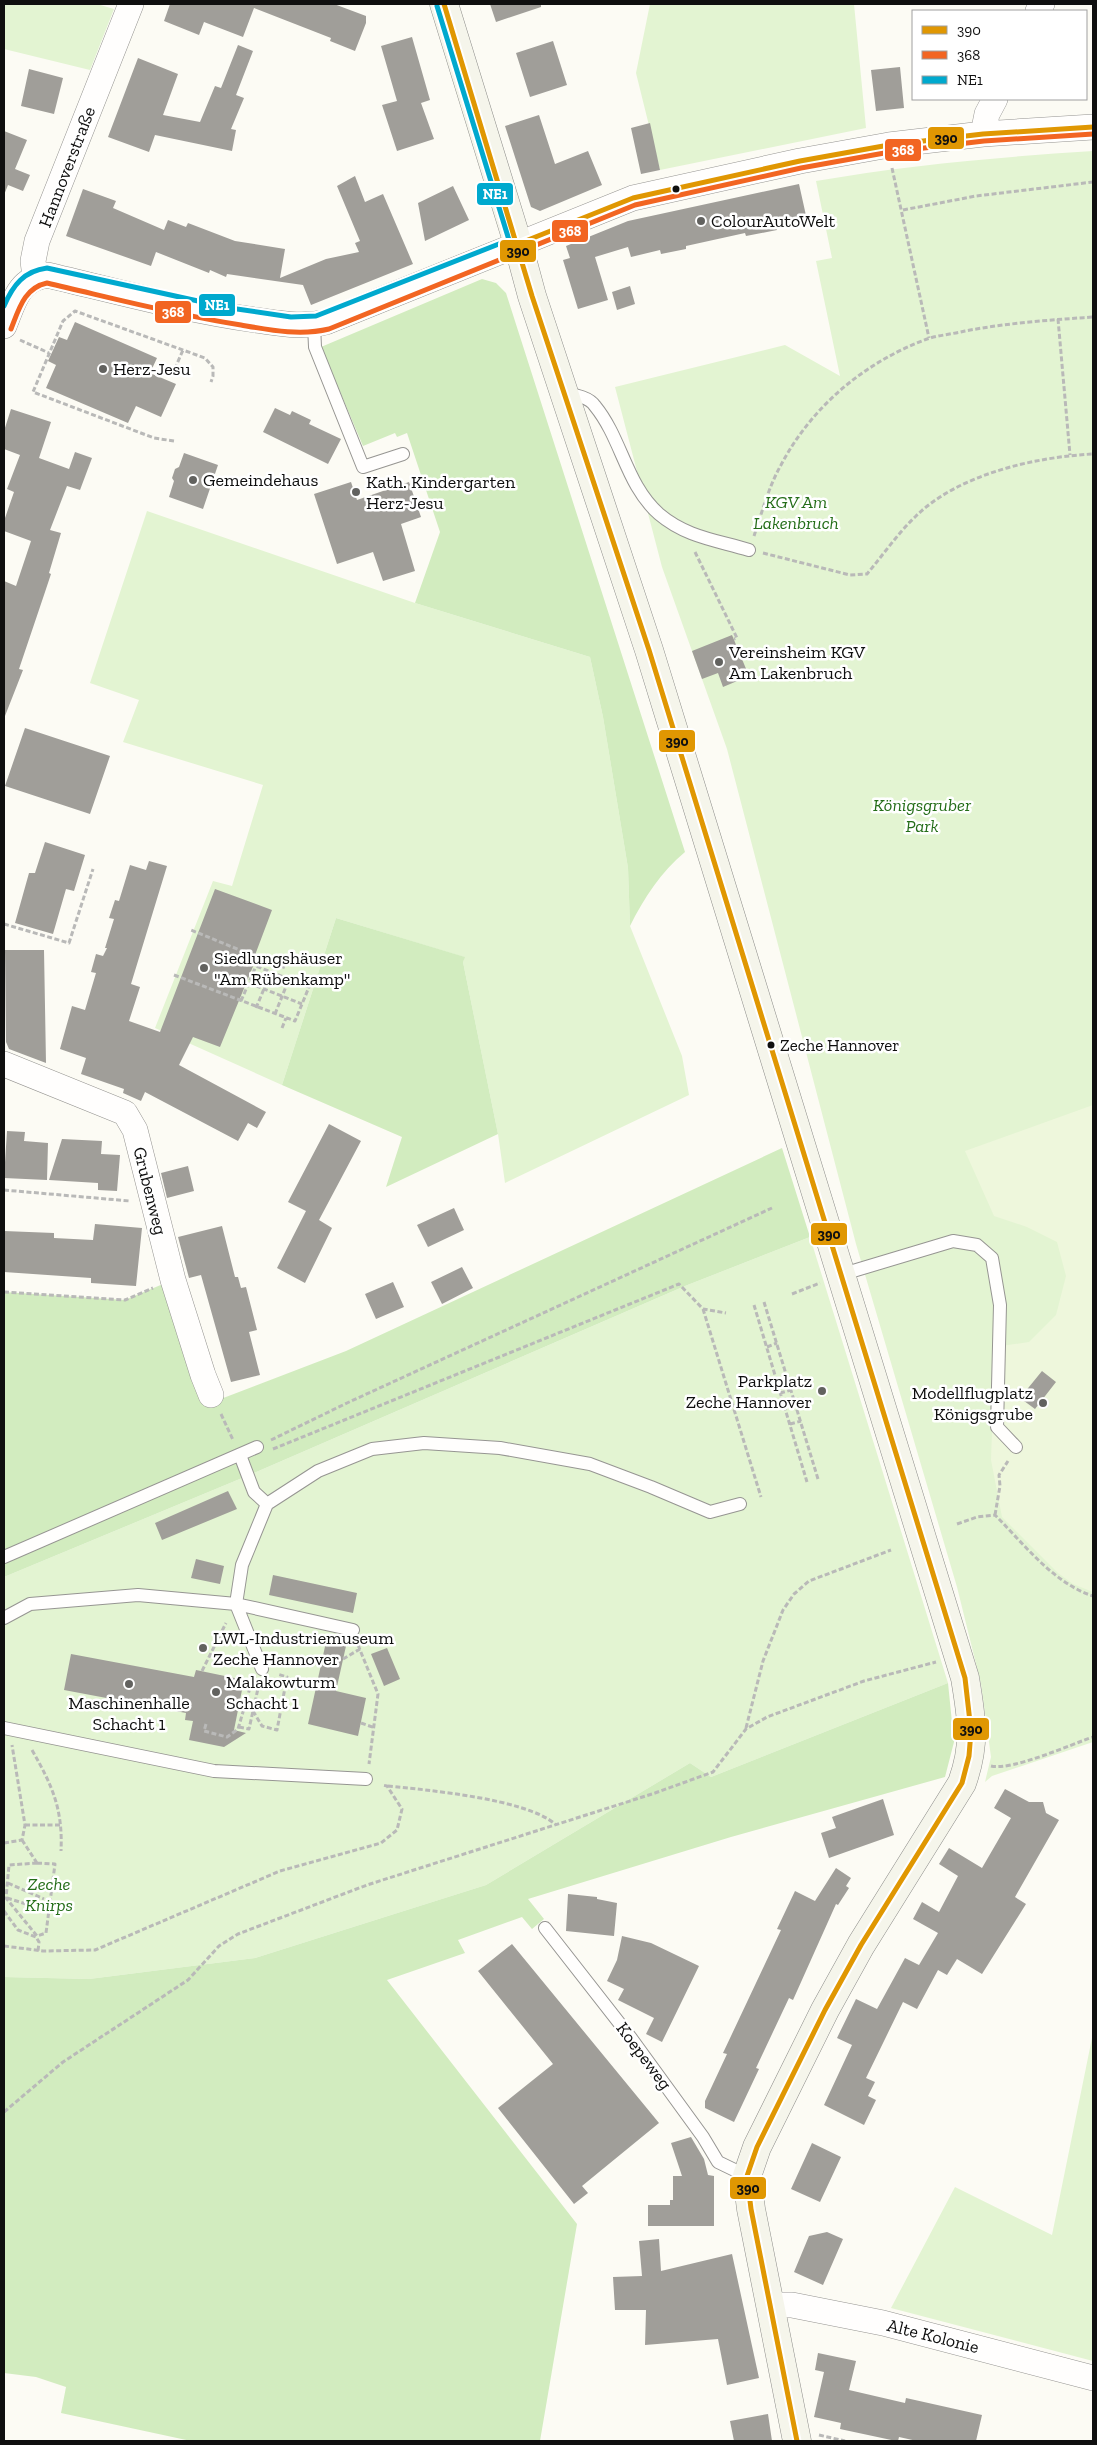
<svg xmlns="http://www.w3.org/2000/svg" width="1097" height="2445" font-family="'Zilla Slab',serif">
	<rect width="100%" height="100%" fill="#fcfbf4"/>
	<path fill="#e3f4d2" d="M4 4H97L114 9 90 70 4 49Z
		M650 4H854L866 128 660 170 636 73Z
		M1093 151V1742L992 1776 985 1782 991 1757 981 1684 957 1587 856 1244 727 749 662 567 615 387 785 345 840 376 816 261 832 258 816 181C908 165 1000 157 1093 151Z
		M147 511 415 603 590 657 603 717 628 868 630 926 682 1056 689 1095 505 1183 498 1134 463 962 464 957 336 918 282 1085 155 1028 213 881 232 886 263 785 123 742 139 700 90 683Z
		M810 1237 948 1683 711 1777 690 1763 486 1885 255 1958 89 1979 4 1977V1577L247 1476 685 1286Z
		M1093 2033V2361L891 2308 955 2187 1052 2235Z"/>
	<path fill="#d2ecbf" d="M482 279 496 283 506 293 685 852C661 872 644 898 630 926L628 868 603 717 590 657 415 603 440 532 407 433 397 437 395 433 363 446 321 347Z
		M336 918 465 957 463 962 498 1134 386 1187 402 1137 282 1085Z
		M782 1148 810 1237 685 1286 247 1476 4 1577V1292L125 1300 163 1284 205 1405 346 1351Z
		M948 1683 954 1742 945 1777 731 1837 528 1899 544 1919 532 1929 522 1917 458 1940 465 1953 387 1980 577 2224 540 2441H191L61 2413 66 2387 36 2377 4 2373V1977L89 1979 255 1958 486 1885 690 1763 711 1777Z"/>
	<path fill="#eef7dc" d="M1093 1105V1592L1073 1584 1058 1573 1002 1517 991 1460 995 1347 1029 1342 1056 1315 1066 1276 1057 1242 1027 1227 994 1216 965 1151Z"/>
	<path fill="#a09e99" d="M170 4H334L366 16V23L355 51 330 41 331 38 254 8 243 37 204 22 199 35 164 21Z
		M490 4H541V7L496 22Z
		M412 37 430 100 421 103 434 139 397 151 382 105 397 101 381 46Z
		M553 41 567 85 530 97 516 53Z
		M238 45 253 51 236 95 244 98 231 129 236 130 232 151 155 135 149 152 108 137 138 58 178 74 163 115 200 122 215 86 221 88Z
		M900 67 904 108 876 111 871 70Z
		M29 69 63 78 54 114 21 106Z
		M539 115 555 164 588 151 602 185 540 211 531 207 505 126Z
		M650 123 660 170 641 174 631 128Z
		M4 131 27 140 15 169 30 175 23 191 8 185 4 195Z
		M355 176 365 202 383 194 413 264 311 305 303 285 227 274 226 277 210 270 209 273 156 252 151 266 66 236 83 189 116 201 113 208 164 230 168 220 186 227 188 223 235 241 285 249 280 278 326 259 359 252 355 243 360 241 337 186Z
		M799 184 807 220 776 227 777 230 746 236 745 233 686 246V249L661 254 660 250 631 257 628 247 595 257 608 300 578 309 563 260 570 258 566 246 628 221Z
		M453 186 469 220 425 241 418 203Z
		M630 286 635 304 617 310 612 292Z
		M75 322 157 358 150 373 176 384 161 417 136 406 128 423 46 388 56 365 48 361 59 337 67 340Z
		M275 408 290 415 292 411 311 420 309 424 341 439 328 464 263 432Z
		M11 409 51 422 39 458 69 469 75 452 92 458 80 490 67 486 50 530 61 533 49 573 51 574 44 595 19 669 23 670 5 716 4 581 16 586 31 541 4 531V521L14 492 7 489 20 455 4 449V431Z
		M184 453 218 465 203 509 169 497 174 481 172 478 175 469 179 467Z
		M351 482 357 500 409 482 421 517 401 524 415 571 383 581 373 552 337 564 314 494Z
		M732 635 749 676 723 687 718 673 702 679 692 651Z
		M25 728 110 756 90 814 5 786Z
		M45 842 85 855 74 891 66 889 53 934 15 923 29 873H35Z
		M149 861 167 866 131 984 140 987 129 1021 160 1032 215 889 272 910 252 963 254 964 220 1047 193 1037 179 1065 266 1112 257 1128 248 1123 238 1141 145 1092 141 1101 123 1093 124 1089 81 1074 86 1058 60 1049 72 1006 85 1010 96 973 91 972 96 954 103 956 107 948H105L114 919 109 918 115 900 119 901 130 865 146 870Z
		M5 950H44L46 1063 9 1049 6 1042Z
		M329 1124 361 1141 319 1220 332 1228 305 1283 277 1268 306 1211 288 1202Z
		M7 1131 25 1132 24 1141 48 1143 47 1180 4 1178Z
		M62 1139 102 1141 101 1154 120 1155 117 1191 98 1190V1183L49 1180Z
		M188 1166 194 1191 167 1198 161 1173Z
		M454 1208 464 1230 428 1247 417 1225Z
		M95 1224 142 1228 136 1286 91 1283V1278L4 1272V1231L54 1233V1238L93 1240Z
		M222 1226 235 1277H238L241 1288 246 1287 257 1330 249 1332 260 1375 231 1382 201 1275 189 1278 178 1237Z
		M462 1267 473 1288 442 1304 431 1282Z
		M393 1282 404 1307 376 1319 365 1294Z
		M1042 1371 1056 1382 1035 1409 1020 1398Z
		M228 1491 237 1509 162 1540 155 1523Z
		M196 1559 224 1566 220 1584 191 1578Z
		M273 1575 357 1593 353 1613 269 1595Z
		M326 1642 346 1646 336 1691 366 1698 358 1736 308 1724Z
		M387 1648 400 1679 384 1686 371 1654Z
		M71 1654 194 1677 196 1670 244 1680 234 1730 246 1733 224 1747 189 1740 193 1721 185 1720 186 1713 64 1690Z
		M1005 1789 1029 1802H1043L1046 1813 1059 1820 1015 1897 1026 1904 982 1974 957 1959 947 1975 938 1970 917 2009 903 2002 866 2078 875 2082 868 2096 876 2100 864 2125 824 2105 852 2045 837 2038 856 1999 877 2009 905 1958 919 1965 938 1933 913 1919 922 1902 939 1912 958 1876 939 1864 949 1848 982 1868 1011 1818 994 1808Z
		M883 1799 894 1835 829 1858 821 1833 836 1828 832 1817Z
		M836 1868 851 1878 846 1886 849 1888 838 1905 836 1904 793 2000 789 1998 756 2068 759 2069 734 2122 705 2108V2101L727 2054 723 2053 781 1930 777 1929 795 1891 815 1901Z
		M568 1894 597 1897V1899L617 1903 614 1936 566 1931Z
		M622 1936 651 1943 699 1966 662 2042 646 2034 654 2018 618 2000 624 1989 607 1981 617 1960Z
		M512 1944 659 2123 582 2186 588 2193 574 2204 498 2108 553 2064 478 1971Z
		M691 2137 704 2159 708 2175 714 2176V2226H648V2205H670V2200H673V2176H682L671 2143Z
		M812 2143 841 2157 820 2202 791 2189Z
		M827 2232 843 2239 823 2285 794 2272 809 2236Z
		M659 2239 661 2271 732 2254 759 2378 727 2385 718 2339 645 2345 646 2310H615L613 2277 642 2276 639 2241Z
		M818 2353 856 2361 849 2390 905 2403 906 2398 982 2415 976 2441H917L899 2437 898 2441H896L840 2429 841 2423 814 2417 824 2372 815 2370Z
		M768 2414 772 2441H734L730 2421Z"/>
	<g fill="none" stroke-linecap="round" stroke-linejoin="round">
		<g stroke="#969592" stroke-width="14">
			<path id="lane" d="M314 325 315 347 363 467 403 454
				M564 393C575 395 589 397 595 406 622 439 626 485 659 514 686 537 716 540 749 550
				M843 1274 953 1241 977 1245 992 1258 1000 1305 997 1427 1016 1447
				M240 1455 254 1492 267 1504
				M4 1557 257 1447
				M4 1618 30 1604 138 1595 236 1604 353 1630
				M262 1669 236 1604 242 1565 267 1504 318 1471 372 1449 424 1443 500 1448 590 1464 651 1487 710 1512 740 1504
				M4 1728 214 1771 366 1779
				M545 1928 631 2038 703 2137 718 2162 747 2176"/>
		</g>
		<g stroke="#969592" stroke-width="26">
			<path id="street" d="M1038 11 1042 4
				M983 134 987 114 995 99
				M35 277 33 261 37 241 131 4
				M4 326C14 302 18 279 47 275 116 291 184 310 255 320 279 323 302 328 326 322L633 198 800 161 889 145 983 134 1093 127
				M4 1064 125 1113 135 1130 173 1280 203 1375 211 1395
				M770 2305H792L883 2323 1093 2378"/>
		</g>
		<g stroke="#8c8c89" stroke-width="29">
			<path id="secondary" d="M444 4 518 244 532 296 649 650 965 1678C972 1719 976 1744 962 1783L861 1945 825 2010 757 2147 747 2176 751 2209 797 2441"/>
		</g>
		<path stroke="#b9b9b8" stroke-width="3" stroke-dasharray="5 2.5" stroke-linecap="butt" d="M892 168 929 338
			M903 210 976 196 1093 182
			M1058 319 1070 455
			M20 340 49 353
			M179 367 176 366 183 350
			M174 441 154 438 33 392 63 321 75 311 205 358 213 367V376L211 382
			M754 536C762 512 769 486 781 465 812 406 865 362 927 339 939 335 953 334 965 331 1007 323 1050 320 1093 317
			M695 552 737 638 734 639
			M763 553 850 575 867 574C883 555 898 533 916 516 959 474 1035 457 1093 454
			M4 924 69 943 93 869
			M259 958 286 968
			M174 975 295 1021 309 987 256 966 259 958 191 930
			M249 983 302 1004
			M241 1001 256 966
			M256 1008 271 972
			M275 1014 289 979
			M282 1028 286 1018
			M4 1190 130 1201
			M4 1292 125 1300 153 1288
			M792 1294 820 1283
			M764 1302 818 1479
			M754 1305 807 1482
			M703 1309 761 1497
			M767 1347 777 1343
			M780 1393 791 1390
			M221 1414 233 1440
			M790 1424 801 1421
			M271 1440 347 1403 772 1208
			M273 1449 679 1284 703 1309 726 1313
			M995 1515 1000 1486 999 1475 1008 1461
			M957 1524 977 1517 995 1515C1024 1544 1053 1583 1093 1596
			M358 1645 378 1694 369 1764
			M343 1659 360 1649
			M202 1671 226 1623
			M253 1711 262 1726 277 1730 287 1677 277 1674
			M361 1723 375 1728
			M206 1724 204 1731 227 1737 238 1729 252 1681
			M239 1727 249 1729 259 1684
			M746 1728 763 1661 783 1610 794 1594 809 1581 891 1550
			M32 1750C52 1785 63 1809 61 1851
			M991 1766C1012 1771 1072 1744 1093 1737
			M388 1786C428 1790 526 1799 555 1824
			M25 1825H62
			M22 1840 37 1863
			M4 1843 22 1840 25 1825 12 1745
			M37 1863 55 1864 46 1933 37 1936 6 1898 9 1865Z
			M8 1883 44 1899
			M7 1898 42 1909
			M4 1911 18 1930 36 1937 39 1942 38 1951
			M4 1946 43 1951 95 1950 280 1871 381 1843 397 1830 402 1809 387 1786 382 1785
			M4 2112 63 2062 188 1980 219 1946 238 1934 367 1885 655 1793 713 1772 746 1729 767 1717 864 1681 936 1662
			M819 2435 845 2441"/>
		<use href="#lane" stroke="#fffefd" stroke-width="12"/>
		<use href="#street" stroke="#fffefd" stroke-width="25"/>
		<use href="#secondary" stroke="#f5f5eb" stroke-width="28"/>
		<g stroke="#fff" stroke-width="9">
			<path id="bus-1" d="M444 4 532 296 649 650 965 1678 971 1731 969 1756 962 1783 861 1945 825 2010 757 2147 747 2176 751 2209 797 2441
				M518 244 633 198 800 161 889 145 983 134 1093 127"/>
		</g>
		<g stroke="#fff" stroke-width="9">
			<path id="bus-2" d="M11 329C19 309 24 288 47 283 112 298 176 315 241 325 270 330 300 336 329 329L635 205 801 168 890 152 984 141 1093 134"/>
		</g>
		<g stroke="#fff" stroke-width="9">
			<path id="bus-3" d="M4 306C13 285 24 271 47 268L230 308 291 317 316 316 509 240 437 6"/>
		</g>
		<use href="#bus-1" stroke="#e09702" stroke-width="5"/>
		<use href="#bus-2" stroke="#f26522" stroke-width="5"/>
		<use href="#bus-3" stroke="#00a9ce" stroke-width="5"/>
	</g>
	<g fill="#0f0f0f" stroke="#fff" stroke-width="2">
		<circle cx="676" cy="189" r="4.5"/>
		<circle cx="771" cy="1045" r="4.5"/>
	</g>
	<g fill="#62625f" stroke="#fff" stroke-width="2">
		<circle cx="701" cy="221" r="5"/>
		<circle cx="103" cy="369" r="5"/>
		<circle cx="193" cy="480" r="5"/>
		<circle cx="356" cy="492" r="5"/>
		<circle cx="719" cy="662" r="5"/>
		<circle cx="204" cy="968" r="5"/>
		<circle cx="822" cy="1391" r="5"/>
		<circle cx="1043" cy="1403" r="5"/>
		<circle cx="203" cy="1648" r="5"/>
		<circle cx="129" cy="1684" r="5"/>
		<circle cx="216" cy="1692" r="5"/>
	</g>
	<g text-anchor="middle" stroke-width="5" stroke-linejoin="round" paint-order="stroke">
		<g font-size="17" fill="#0f0f0f" stroke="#fff" text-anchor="start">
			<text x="780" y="1051">Zeche Hannover</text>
		</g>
		<g font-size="18" fill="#0f0f0f" stroke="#fff">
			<text transform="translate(67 167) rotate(-69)" y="6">Hannoverstraße</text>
			<text transform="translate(150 1191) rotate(76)" y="6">Grubenweg</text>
			<text transform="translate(644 2056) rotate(53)" y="6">Koepeweg</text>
			<text transform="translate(933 2336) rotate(14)" y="6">Alte Kolonie</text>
		</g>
		<g font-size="18" fill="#0f0f0f" stroke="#fff" text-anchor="start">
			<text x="711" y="227">ColourAutoWelt</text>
			<text x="113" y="375">Herz-Jesu</text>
			<text x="203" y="486">Gemeindehaus</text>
			<text x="366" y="488">Kath. Kindergarten<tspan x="366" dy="21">Herz-Jesu</tspan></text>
			<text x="729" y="658">Vereinsheim KGV<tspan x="729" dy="21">Am Lakenbruch</tspan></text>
			<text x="214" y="964">Siedlungshäuser<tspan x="214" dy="21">"Am Rübenkamp"</tspan></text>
			<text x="812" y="1387" text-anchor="end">Parkplatz<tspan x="812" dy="21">Zeche Hannover</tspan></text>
			<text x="1033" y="1399" text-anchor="end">Modellflugplatz<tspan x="1033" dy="21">Königsgrube</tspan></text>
			<text x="213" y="1644">LWL-Industriemuseum<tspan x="213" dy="21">Zeche Hannover</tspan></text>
			<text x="226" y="1688">Malakowturm<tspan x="226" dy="21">Schacht 1</tspan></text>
			<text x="129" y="1709" text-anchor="middle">Maschinenhalle<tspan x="129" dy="21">Schacht 1</tspan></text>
		</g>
		<g font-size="18" font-style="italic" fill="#246d18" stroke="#fff">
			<text x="796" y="508">KGV Am<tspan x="796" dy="21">Lakenbruch</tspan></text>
			<text x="922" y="811">Königsgruber<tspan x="922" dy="21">Park</tspan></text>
			<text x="49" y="1890">Zeche<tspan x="49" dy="21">Knirps</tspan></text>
		</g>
	</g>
	<g stroke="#fff" stroke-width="2">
		<rect x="927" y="126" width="38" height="24" rx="5" fill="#e09702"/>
		<rect x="884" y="138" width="38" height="24" rx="5" fill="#f26522"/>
		<rect x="476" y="182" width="38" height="24" rx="5" fill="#00a9ce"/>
		<rect x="551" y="219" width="38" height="24" rx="5" fill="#f26522"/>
		<rect x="499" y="239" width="38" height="24" rx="5" fill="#e09702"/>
		<rect x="198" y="293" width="38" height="24" rx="5" fill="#00a9ce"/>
		<rect x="154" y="300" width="38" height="24" rx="5" fill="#f26522"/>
		<rect x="658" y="729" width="38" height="24" rx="5" fill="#e09702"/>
		<rect x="810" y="1222" width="38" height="24" rx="5" fill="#e09702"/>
		<rect x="952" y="1717" width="38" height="24" rx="5" fill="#e09702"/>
		<rect x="729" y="2176" width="38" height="24" rx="5" fill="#e09702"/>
	</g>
	<g font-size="14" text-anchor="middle" font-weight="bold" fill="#fff">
		<text x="903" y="155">368</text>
		<text x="495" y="199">NE1</text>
		<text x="570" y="236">368</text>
		<text x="217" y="310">NE1</text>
		<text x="173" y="317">368</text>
	</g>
	<g font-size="14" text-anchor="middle" font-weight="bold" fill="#111">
		<text x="946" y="143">390</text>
		<text x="518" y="256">390</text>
		<text x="677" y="746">390</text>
		<text x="829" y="1239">390</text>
		<text x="971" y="1734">390</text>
		<text x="748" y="2193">390</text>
	</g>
	<rect width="1097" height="2445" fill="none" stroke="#0f0f0f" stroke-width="10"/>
	<rect x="912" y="10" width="175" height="90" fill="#ffffff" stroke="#9f9f9f"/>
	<rect x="922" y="26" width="25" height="8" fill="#e09702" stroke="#9f9f9f"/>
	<text x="957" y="35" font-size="15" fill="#0f0f0f">390</text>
	<rect x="922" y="51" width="25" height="8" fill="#f26522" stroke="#9f9f9f"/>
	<text x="957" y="60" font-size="15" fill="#0f0f0f">368</text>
	<rect x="922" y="76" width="25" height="8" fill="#00a9ce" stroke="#9f9f9f"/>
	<text x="957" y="85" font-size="15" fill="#0f0f0f">NE1</text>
</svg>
